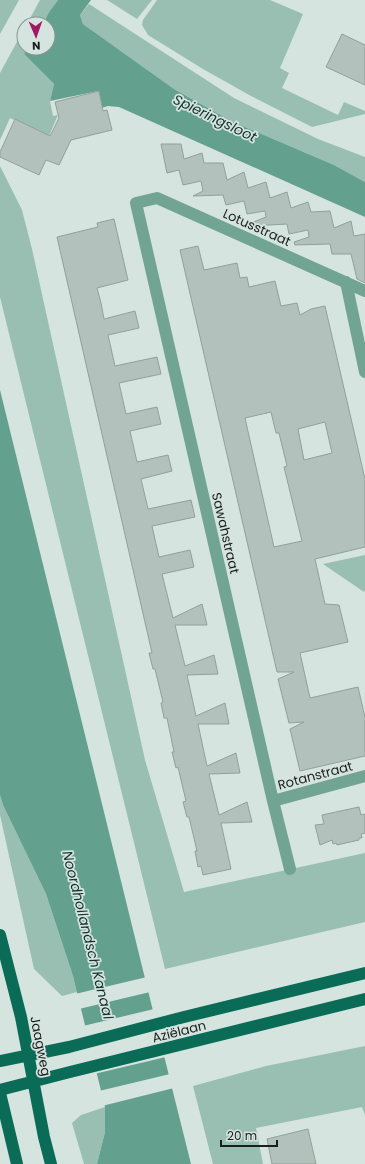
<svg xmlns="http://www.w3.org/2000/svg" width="365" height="1164" font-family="Poppins,sans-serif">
	<rect width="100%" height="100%" fill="#d5e4df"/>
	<path fill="#99bfb3" d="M0 0H19L0 34Z
		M40 0H58L49 12 43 24H27Z
		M107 0H152L137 19Z
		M157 0H270L303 14 280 68 289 73 282 88 338 115 344 102 365 111V114L312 127 251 96 203 69 148 35 142 25 143 20Z
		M89 4 234 98 318 139 365 157V182L334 165 231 121 174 89 83 24 80 15Z
		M24 29V48H28L24 54 54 84 50 101 53 116 58 115 49 136 10 118 0 140V73Z
		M0 166 22 210 32 249 145 760 184 892 365 853V922L165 969 0 297Z
		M365 555V590L364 592 323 564Z
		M0 795 3 805 46 894 73 976 77 992 62 996 34 969 0 815Z
		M365 1046V1115L362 1107 256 1128 263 1164H213L193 1086 266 1066Z
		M105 1107V1132L97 1164H84L72 1123 81 1115Z"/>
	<path fill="#63a08e" d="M58 0H91L80 15 83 24 174 89 231 121 334 165 365 182V217L119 107 108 106 101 108 98 91 50 101 54 84 24 54 28 48H48V24H43L49 12Z
		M0 390 173 1092 191 1164H97L105 1132V1107L73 976 46 894 3 805 0 795Z"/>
	<path fill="#d5e4df" d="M147 977 150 992 79 1009 75 994Z
		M154 1009 166 1057 94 1074 83 1026Z
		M170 1074 174 1088 102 1106 99 1091Z"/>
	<path fill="#b3c1bc" stroke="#92a09b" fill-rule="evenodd" d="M342 34 365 45V85L326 67Z
		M99 91 103 111 107 110 112 130 71 140 59 165 46 160 39 175 0 157V152L15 119 50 136 59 118 55 102Z
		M161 144H181L184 159 202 153 204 163H223L227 180 244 172 248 188 266 182 270 198 287 192 291 208 308 202 311 212 330 211 334 228 351 221 354 236 365 234V283L357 279 351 254H332L330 244 295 245 294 242 309 237 308 230 289 234 287 224 252 226 251 223 266 217 265 211 247 214 244 201 226 205 223 195 193 196 203 191 201 181 183 185 179 170 167 173Z
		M114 219 128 280 97 288 101 303 104 319 135 311 139 328 108 335 115 366 157 357 161 374 119 383 126 414 157 407 161 424 130 431 137 462 168 455 172 471 141 479 148 509 191 500 195 517 152 526 159 557 190 550 194 567 162 574 173 618 202 604 207 625H175L185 666 214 655 218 674 187 675 196 716 225 703 229 724H198L207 766 236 753 240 773 209 774 219 815 247 802 252 822 221 823 231 869 203 875 201 866 198 867 195 851H197L189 817H187L183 802 186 801 178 767 176 768 172 752H174L167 718H164L161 703 163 702 155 669H153L149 653H152L57 237 98 227 97 223Z
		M198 246 204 270 237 263 240 278 247 277 249 287 275 281 281 306 297 303 300 315 311 309 325 306 365 479V547L315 559 325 604 339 605 348 642 300 653 310 698 358 687 365 717V756L300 771 290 729 304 722 289 723 278 679 294 672H277L180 250ZM271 412 276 433H279L287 466 284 467 302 541 274 547 245 418ZM325 422 332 453 304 460 298 429Z
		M359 807 361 815 365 814V833L361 834 362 838H359V840L337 845 336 843 333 844 332 840 320 845 315 825 324 824 322 815Z
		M308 1129 316 1164H272L267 1139Z"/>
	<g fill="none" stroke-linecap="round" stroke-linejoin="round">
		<path stroke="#72a494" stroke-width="12" d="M346 282 365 372
			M273 801 365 776
			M290 869 273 801 136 203 157 198 365 291"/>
		<path stroke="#0a6c57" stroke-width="12" d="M0 935 21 1017 44 1137 51 1164
			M0 1061 69 1047 184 1017 365 973
			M0 1090 70 1072 365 999
			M0 1093 17 1164"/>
	</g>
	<g text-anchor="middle" stroke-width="3.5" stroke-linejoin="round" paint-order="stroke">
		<g font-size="13" fill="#1a1f1d" stroke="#d5e4df">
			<text transform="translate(257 227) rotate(24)" y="5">Lotusstraat</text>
			<text transform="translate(226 533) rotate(77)" y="5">Sawahstraat</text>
			<text transform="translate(315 775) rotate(-15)" y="5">Rotanstraat</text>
			<text transform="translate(179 1031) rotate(-14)" y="5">Aziëlaan</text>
			<text transform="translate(41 1046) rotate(79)" y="5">Jaagweg</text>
		</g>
		<g font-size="14" font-style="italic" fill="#133129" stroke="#d5e4df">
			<text transform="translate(215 118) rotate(26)" y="5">Spieringsloot</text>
			<text transform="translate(88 935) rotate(76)" y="5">Noordhollandsch Kanaal</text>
		</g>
	</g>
	<g transform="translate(36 36) rotate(178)"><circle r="19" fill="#d5e4df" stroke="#8a9591"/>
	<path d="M0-3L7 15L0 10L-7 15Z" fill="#a11965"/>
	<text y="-6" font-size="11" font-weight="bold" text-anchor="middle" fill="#1a1f1d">N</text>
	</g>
	<path d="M221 1140v6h56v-6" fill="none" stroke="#1a1f1d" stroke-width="2"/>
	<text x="227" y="1140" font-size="12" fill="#1a1f1d" stroke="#d5e4df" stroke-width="3" paint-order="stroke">20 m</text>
</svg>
